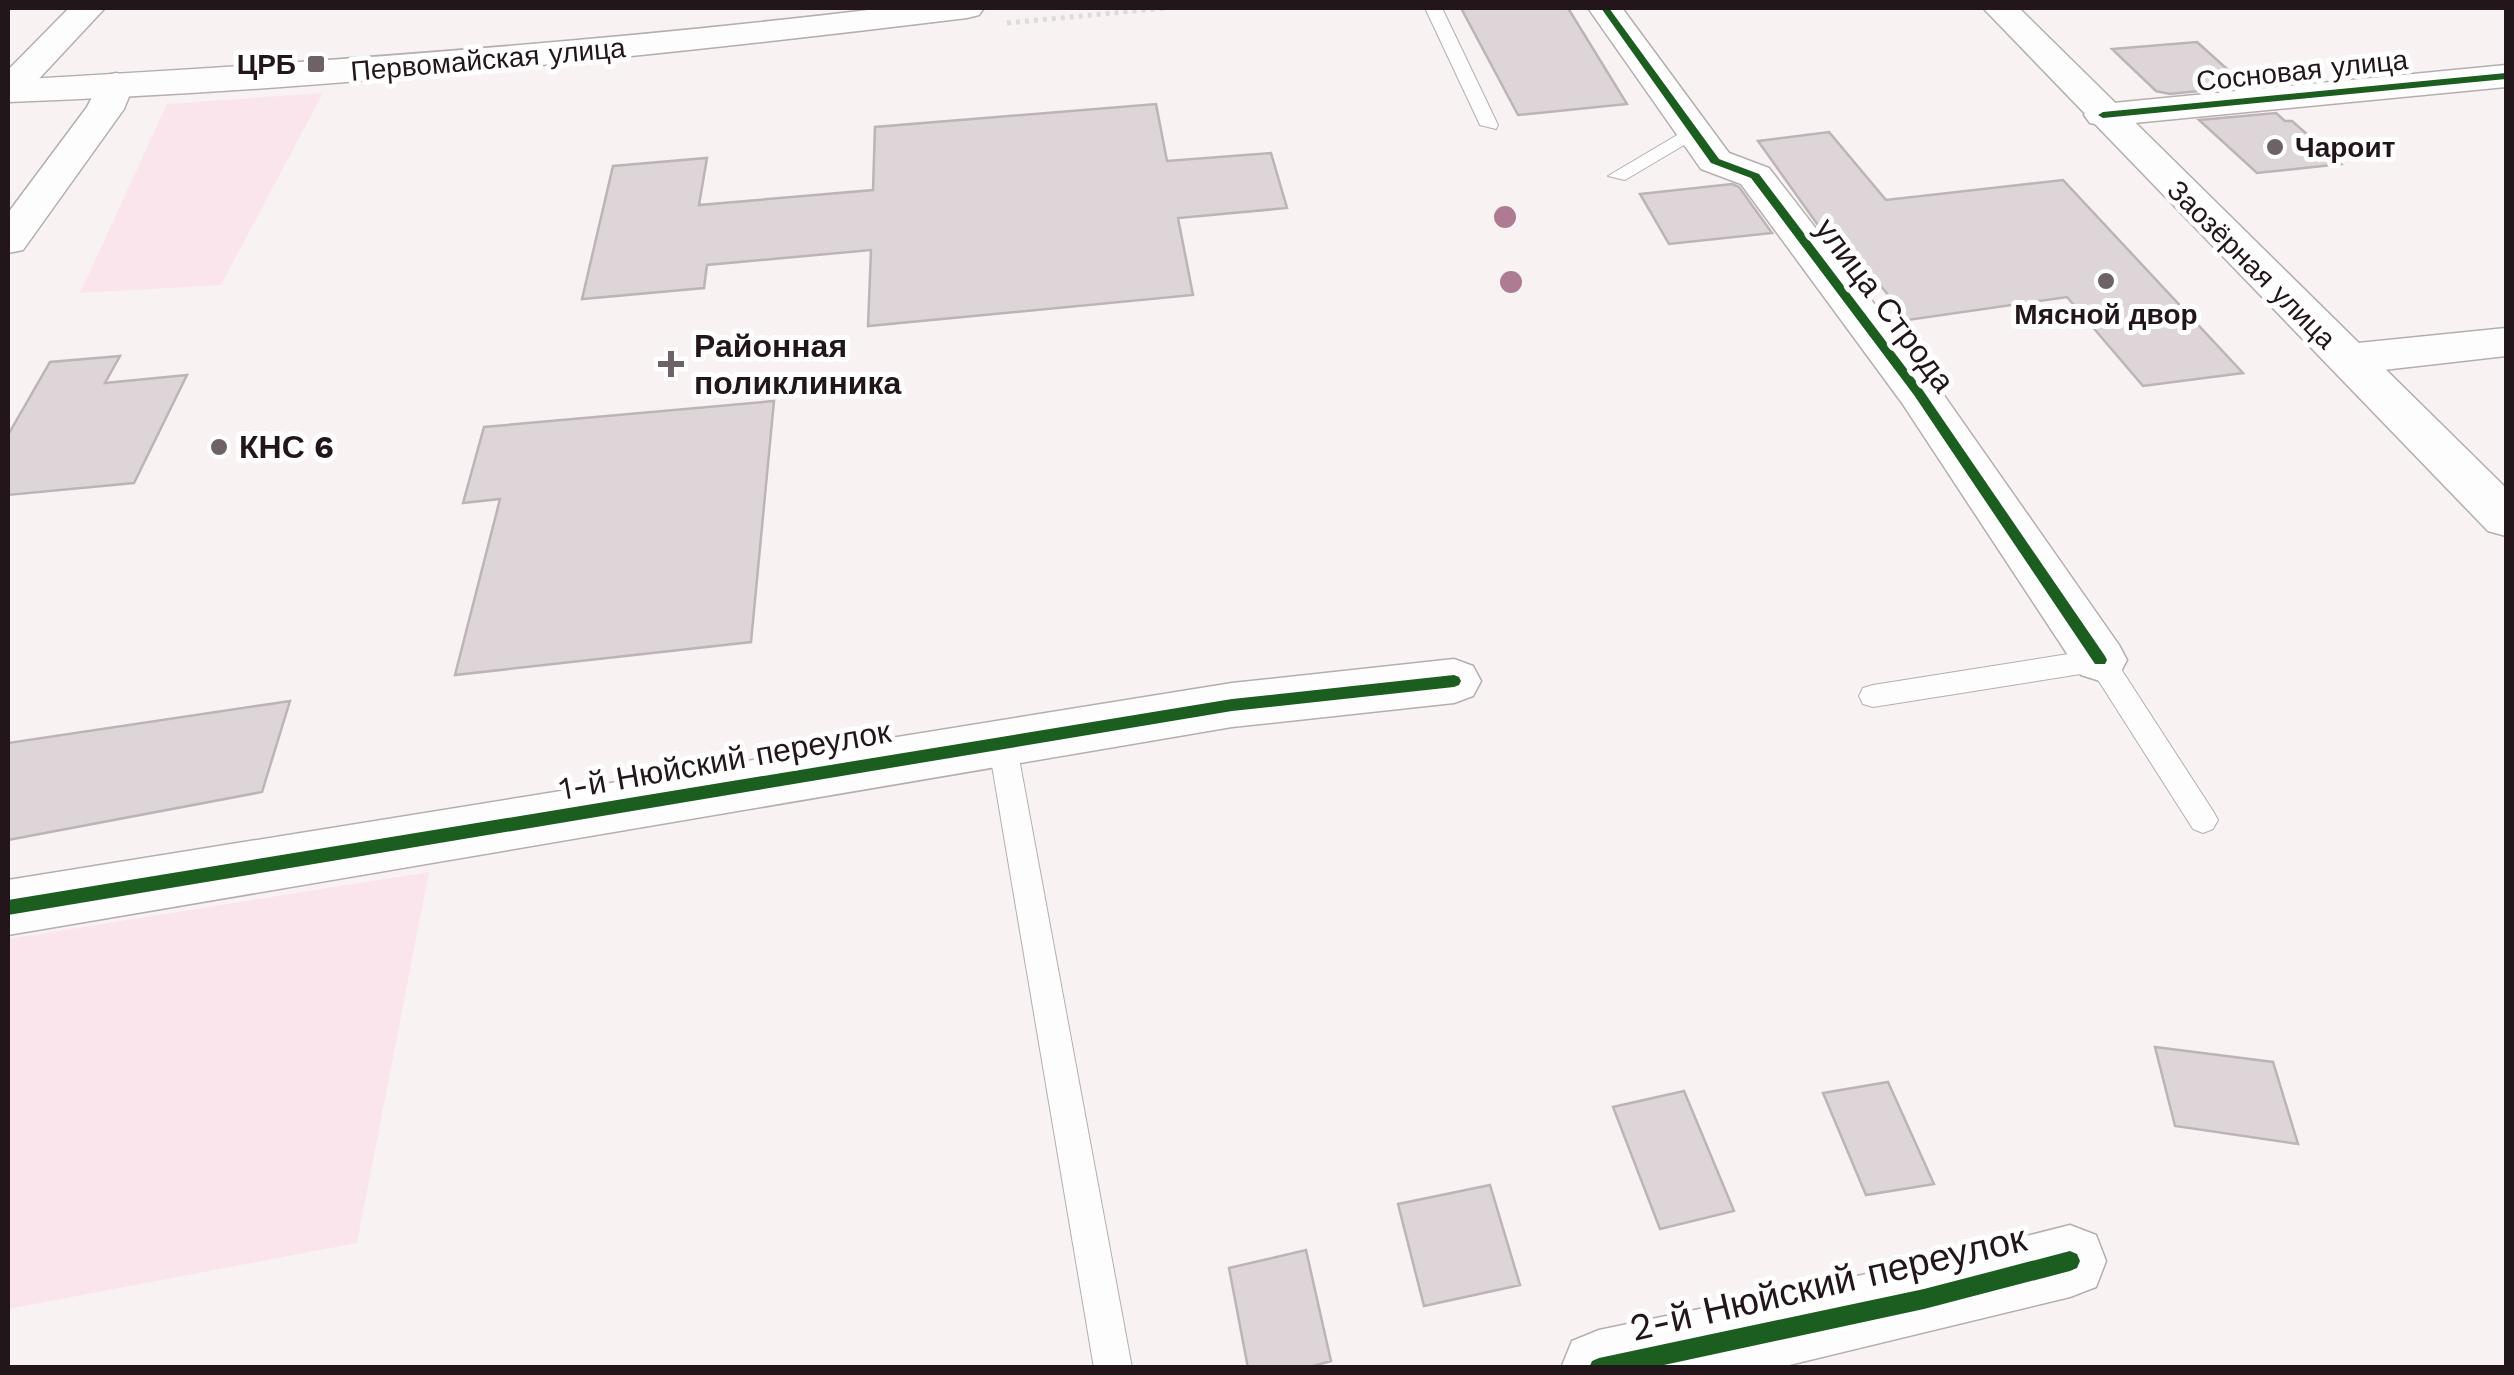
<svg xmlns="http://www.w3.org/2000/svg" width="2514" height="1375" font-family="'Work Sans',sans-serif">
	<rect width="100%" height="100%" fill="#f8f2f3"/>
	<path fill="#fbe5ec" d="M323 93 221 285 80 293 167 104Z
		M429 872 357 1243 8 1309V939Z"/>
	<path fill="#ded5d8" stroke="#bdb4b6" stroke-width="2.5" d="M1461 8H1568L1627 104 1518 115Z
		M2197 42 2246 86 2170 94 2156 91 2112 49Z
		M1156 104 1167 161 1271 153 1287 208 1178 218 1193 295 868 326 871 250 707 265 704 288 582 299 613 166 707 158 699 205 873 190 875 127Z
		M2276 113 2285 121H2292L2341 164 2257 173 2199 120Z
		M1829 132 1886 200 2063 180 2243 373 2143 386 2067 297 1908 320 1834 227 1820 228 1758 141Z
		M1732 184 1739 187 1772 233 1669 244 1640 194Z
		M120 356 105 383 187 375 134 483 8 495V435L50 362Z
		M774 401 751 642 455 675 500 499 463 503 484 427Z
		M290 701 262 792 8 840V743Z
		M2155 1047 2273 1062 2298 1144 2175 1126Z
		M1888 1082 1934 1184 1866 1195 1823 1093Z
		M1684 1091 1734 1211 1660 1229 1613 1107Z
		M1490 1185 1520 1285 1424 1306 1398 1204Z
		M1306 1250 1331 1361 1306 1368H1248L1229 1268Z"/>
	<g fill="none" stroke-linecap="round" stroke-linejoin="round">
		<g stroke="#b5adaf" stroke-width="2">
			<path id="lane" d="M1425 8H1442L1498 125 1496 129 1480 125Z
				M1694 125 1704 131 1701 135 1625 180 1608 176Z
				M2100 649 2110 652 2213 811 2218 820 2213 829 2203 833 2193 829 2093 672 1873 707 1863 704 1859 696 1863 688 1873 685Z
				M1002 730 1012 734 1016 742 1132 1368H1094L988 742 992 734Z"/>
		</g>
		<g stroke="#b5adaf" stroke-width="3">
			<path id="street" d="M69 8H105L21 98 8 101V70Z
				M1588 8H1622L1729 153 1769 168 1934 381 2119 645 2127 660 2119 675 2100 681 2081 675 1902 403 1741 184 1701 169Z
				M2506 65V87L2103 126 2090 123 2084 115 2090 107 2103 104Z
				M116 73 129 76 134 84 124 109 23 250 8 253V213L87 107 103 76Z
				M2506 328V356L2348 374 2332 369 2325 359 2332 349 2348 344Z
				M1454 659 1473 666 1481 681 1473 696 1454 703 1232 727 8 935V880L1232 683Z
				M2070 1225 2096 1235 2106 1261 2096 1287 2070 1297 1777 1368H1561L1572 1341 1599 1330 1924 1262Z"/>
		</g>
		<g stroke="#b5adaf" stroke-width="3">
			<path id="secondary" d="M885 8H984L979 15 967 18C648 57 329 90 8 102V80C301 64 593 43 885 8Z
				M1983 8H2019L2506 488V536L2488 531Z"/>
		</g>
		<path stroke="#dedbdc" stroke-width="5" stroke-dasharray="4 5" stroke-linecap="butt" d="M1007 23 1166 8"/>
		<use href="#lane" fill="#fefdfd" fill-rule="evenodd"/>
		<use href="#street" fill="#fefdfd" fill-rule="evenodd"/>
		<use href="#secondary" fill="#fefdfd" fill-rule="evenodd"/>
		<g stroke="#fff" stroke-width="6">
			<path id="cycleway" d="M1601 8H1609L1719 159 1759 174 1922 389 2105 656 2107 660 2105 664H2095L1914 395 1751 178 1711 163Z
				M2506 73V79L2103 118 2098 115 2103 112Z
				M1454 675 1459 677 1461 681 1459 685 1454 687 1232 711 8 915V900L1232 699Z
				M2070 1251 2077 1254 2080 1261 2077 1268 2070 1271 1924 1309 1650 1368H1589L1592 1361 1599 1358 1924 1289Z"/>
		</g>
		<use href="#cycleway" fill="#1b5e20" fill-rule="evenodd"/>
	</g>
	<g fill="#ad7c92">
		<circle cx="1505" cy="217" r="11"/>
		<circle cx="1511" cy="282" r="11"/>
	</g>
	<g fill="#6d6366" stroke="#fff" stroke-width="4">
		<rect x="306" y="54" width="20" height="20" rx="5"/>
		<circle cx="2275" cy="147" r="10"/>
		<circle cx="2106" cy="281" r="10"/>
		<path d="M666 349h10v10h10v10h-10v10h-10v-10h-10v-10h10z"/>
		<circle cx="219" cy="447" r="10"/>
	</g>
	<g text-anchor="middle" stroke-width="10" stroke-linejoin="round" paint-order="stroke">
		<g font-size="28" fill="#22161a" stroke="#fff">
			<text transform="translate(488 59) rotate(-5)" y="10">Первомайская улица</text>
			<text transform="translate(2302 70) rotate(-6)" y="10">Сосновая улица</text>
			<text transform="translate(2252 264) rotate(45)" y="10">Заозёрная улица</text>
		</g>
		<g font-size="28" font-weight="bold" fill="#22161a" stroke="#fff" text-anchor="end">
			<text x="296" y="74">ЦРБ</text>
			<text x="2295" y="157" text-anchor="start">Чароит</text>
			<text x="2106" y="324" text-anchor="middle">Мясной двор</text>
		</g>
		<g font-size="32" fill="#22161a" stroke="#fff">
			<text transform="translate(1885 305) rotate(53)" y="11">улица Строда</text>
			<text transform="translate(725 760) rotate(-10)" y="11">1-й Нюйский переулок</text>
		</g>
		<g font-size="32" font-weight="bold" fill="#22161a" stroke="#fff" text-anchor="start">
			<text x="694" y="357">Районная<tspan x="694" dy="37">поликлиника</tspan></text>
			<text x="239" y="458">КНС 6</text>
		</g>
		<g font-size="38" fill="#22161a" stroke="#fff">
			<text transform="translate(1828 1283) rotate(-13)" y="13">2-й Нюйский переулок</text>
		</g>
	</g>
	<rect width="2514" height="1375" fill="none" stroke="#22161a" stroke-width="20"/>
</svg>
